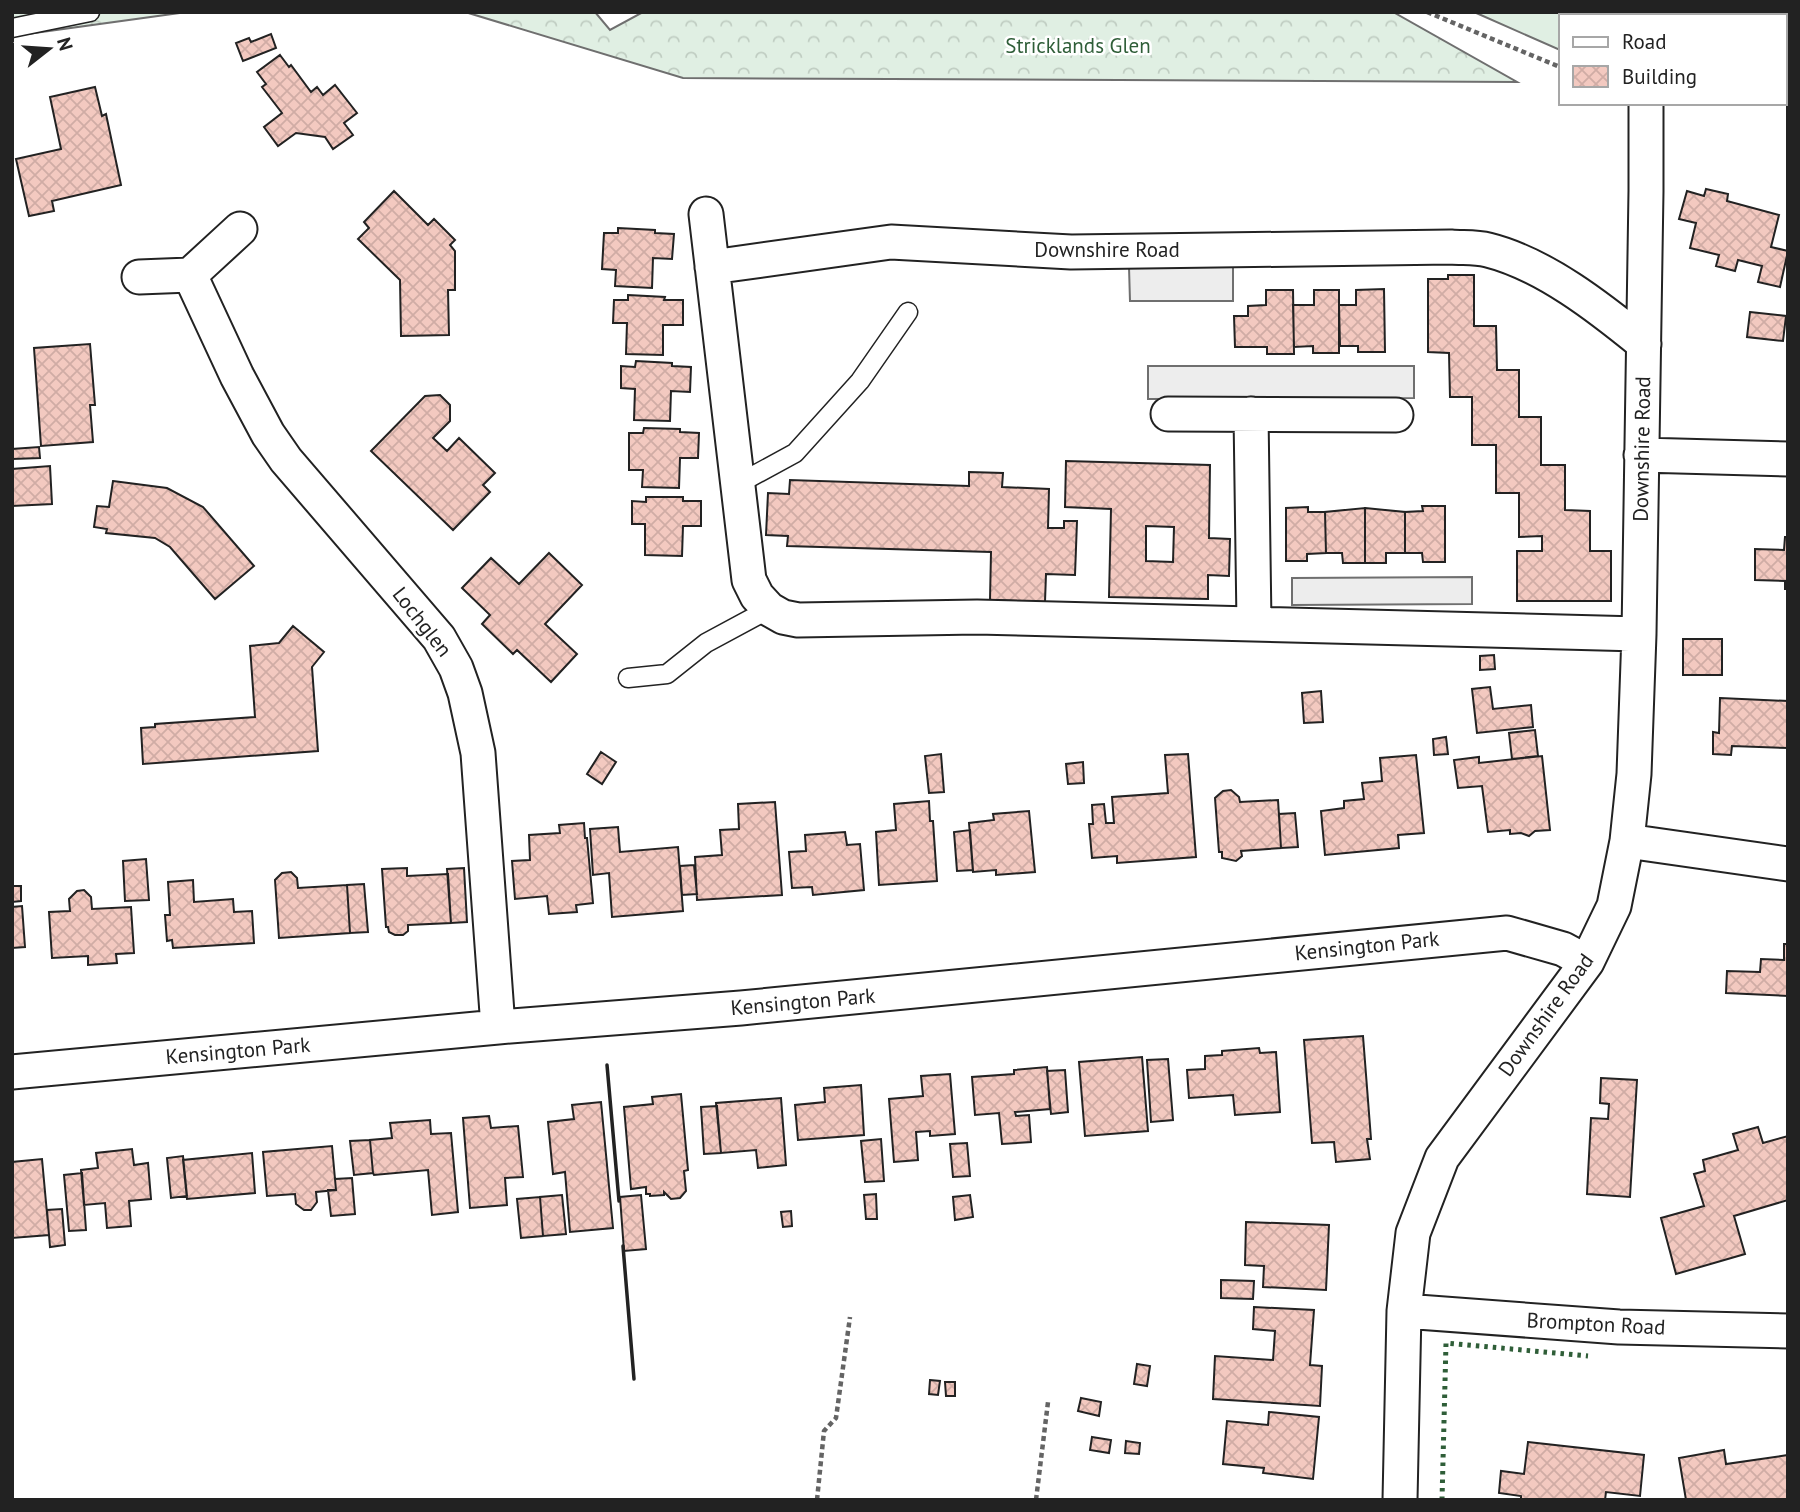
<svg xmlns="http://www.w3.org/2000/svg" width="1800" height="1512" font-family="'PT Sans',sans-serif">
	<defs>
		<pattern id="forest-crowns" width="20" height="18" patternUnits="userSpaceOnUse" patternTransform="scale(1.75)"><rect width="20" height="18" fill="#e0efe3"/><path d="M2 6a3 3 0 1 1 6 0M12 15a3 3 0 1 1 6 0" fill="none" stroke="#c0cdc2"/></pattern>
		<pattern id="building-cross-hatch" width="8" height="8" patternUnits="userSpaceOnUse" patternTransform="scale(1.75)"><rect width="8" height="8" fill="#f3c9c0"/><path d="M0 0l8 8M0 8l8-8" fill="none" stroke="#d0aca5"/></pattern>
	</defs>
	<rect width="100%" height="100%" fill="#fff"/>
	<path fill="#e0efe3" stroke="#6f6f6f" stroke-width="2" d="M1474 12H1788V81H1784V16H1560V50Z"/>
	<path fill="url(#forest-crowns)" stroke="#6f6f6f" stroke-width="2" d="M12 12H187L12 36Z
		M465 12H595L610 30 643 12H1393L1517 82 683 78Z"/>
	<path fill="#ededed" stroke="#6f6f6f" stroke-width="2" d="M1129 267H1233V301H1130Z
		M1148 366H1414V398L1148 399Z
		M1472 577V604L1292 605V578Z"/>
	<path fill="url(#building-cross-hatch)" stroke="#222" stroke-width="2" fill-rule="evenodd" d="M271 34 276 48 243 61 236 43 249 38 251 42Z
		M280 55 289 67 291 65 311 92 317 87 323 95 335 85 357 113 344 123 353 135 333 149 325 137 296 133 278 146 264 127 282 113 262 87 266 84 257 72Z
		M95 87 102 116 106 114 121 185 52 201 54 211 29 216 16 159 61 149 50 97Z
		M1706 189 1728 194 1727 201 1779 215 1771 247 1788 251 1780 287 1758 282 1762 266 1738 260 1735 271 1716 266 1719 255 1690 248 1696 223 1679 219 1687 191 1704 196Z
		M394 191 428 225 434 219 455 240 450 245 455 251V290H448L449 335 401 336 400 280 358 239 369 228 364 222Z
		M618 228 655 230V233L674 234 672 259 653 258 652 288 615 286 616 270 602 269 604 233H618Z
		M1448 275H1474V326H1496L1497 370H1519V417H1541V465H1565V510L1590 511V551H1611V601H1517V551H1542V536L1519 537V493H1496V445H1472V397H1450L1449 353 1428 352V279H1448Z
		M1384 289 1385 352H1358V346H1340L1339 305H1356V290Z
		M1266 290H1293L1294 354H1267V347H1235L1234 316H1248V306L1266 305Z
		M1314 290H1339V353H1313V346L1294 347 1293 305H1314Z
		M628 295 665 297 664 300H683V325H663V355L626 354 627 323H613L614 300H628Z
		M1750 312 1786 316 1783 341 1747 337Z
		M90 344 95 405H90L93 442 41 446 34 348Z
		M636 361 672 363V366L691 367 690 392 671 391 670 421 634 420 635 389 621 388V366L635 367Z
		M440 395 450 405V421L433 438 447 451 459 438 495 473 483 485 490 492 453 530 371 451 425 396Z
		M644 428 680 429V432L699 433 698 458H680L679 488 642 487 643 470H629V433H643Z
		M39 447 40 458 12 459V449Z
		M1066 461 1210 465 1209 538 1230 539 1229 576 1208 575V599L1109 597 1111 509 1065 507ZM1146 526 1174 527 1173 562 1146 561Z
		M50 466 52 504 12 506V469Z
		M969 472 1003 473 1002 487 1049 489 1048 528H1064V521H1077L1075 575 1046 574 1045 602 990 600 991 552 787 546 788 536 766 535 768 493 789 494 790 480 969 486Z
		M113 481 167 488 203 507 254 566 215 599 170 547 155 538 106 533 107 529 94 527 97 506 109 507Z
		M646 497H683V501H701V526H683L682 556 645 555V524H632V501L646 502Z
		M1422 506H1445V562H1423L1422 553H1405V512L1423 511Z
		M1308 507V512H1325L1326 553 1307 554V561H1286V508Z
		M1365 508 1405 512V553H1386V563H1365Z
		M1365 508V563H1343L1342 553H1326L1325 512Z
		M1785 537H1788V589H1785V581L1755 580V549L1784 550Z
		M549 553 582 585 545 624 577 654 551 682 517 650 513 654 482 624 490 615 462 588 491 558 519 584Z
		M293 626 324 652 312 667 318 751 143 764 141 728 155 727V724L255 717 250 646 279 643Z
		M1683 639H1722V675H1683Z
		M1494 655 1495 669 1480 670V656Z
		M1490 687 1493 709 1531 705 1533 727 1477 733 1472 689Z
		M1321 691 1323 722 1304 723 1302 693Z
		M1720 698 1788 701V748L1732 746 1731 755 1713 754V732L1719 733Z
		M1535 730 1538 756 1512 759 1509 733Z
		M1446 737 1448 754 1434 755 1433 739Z
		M601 752 616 762 602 784 587 774Z
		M941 754 944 792 929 793 925 756Z
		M1188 754 1196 857 1117 863V856L1092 858 1089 824H1093L1092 805 1104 804 1106 823H1114L1112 797 1168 793 1165 755Z
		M1416 755 1424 833 1398 835 1399 848 1325 855 1321 811 1344 808V801L1364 799 1362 783 1382 781 1380 758Z
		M1542 756 1550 830 1535 831 1529 836 1521 833 1510 834V830L1488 832 1482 786 1458 788 1454 760 1479 757V763Z
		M1083 762 1084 783 1068 784 1066 764Z
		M1231 790 1239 797 1240 802 1278 800 1281 848 1241 851 1242 856 1236 861 1222 858V852H1219L1215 798 1223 791Z
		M929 801 930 821H933L937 881 879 885 876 832 896 830 894 804Z
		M775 802 782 895 697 900 695 857 722 855 720 830 739 829 738 804Z
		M1029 811 1035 872 996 875V870L973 872 969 823 994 820 993 814Z
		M1295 813 1298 847 1281 848 1279 814Z
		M584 823 585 838H587L593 903 576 905 577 912 549 914 547 896 515 899 512 861 530 860 529 835 560 833 559 825Z
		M618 827 620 852 678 847 683 911 612 917 609 873 593 875 590 829Z
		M970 830 973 870 957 871 954 832Z
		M845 832 847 845 860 844 864 890 813 895 812 887 792 888 789 852 806 851 805 835Z
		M146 859 149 900 125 901 123 861Z
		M694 865 697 894 682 895 680 866Z
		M407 868V876L448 874 451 923 408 925V931L403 935H395L389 932 388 927H386L382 869Z
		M464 868 467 922 451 923 447 869Z
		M291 872 297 878 298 888 347 885 350 933 279 938 275 880 282 873Z
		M193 880 194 902 233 899 234 912 252 911 254 943 173 948 172 940 167 941 165 915H170L168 882Z
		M364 884 368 932 350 933 347 885Z
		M12 886H21V901L12 902Z
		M84 890 91 897 92 909 131 907 134 953 116 954 117 963 88 965V956L52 958 49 912 70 911 69 899 77 891Z
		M22 906 25 947 12 948V907Z
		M1784 944H1788V996L1726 993 1727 971 1760 972 1761 959 1784 960Z
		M1363 1036 1371 1139H1367L1370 1159 1336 1162 1334 1142 1312 1143 1304 1040Z
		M1259 1048 1260 1053 1276 1052 1280 1112 1235 1115 1233 1095 1189 1098 1187 1070 1205 1069V1056L1222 1055V1051Z
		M1142 1057 1148 1131 1085 1136 1079 1062Z
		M1168 1059 1173 1120 1151 1122 1147 1060Z
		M1047 1067 1050 1109 1015 1112 1016 1116 1029 1115 1031 1142 1002 1144 999 1113 975 1115 972 1077 1014 1074V1070Z
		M1065 1070 1068 1112 1051 1114 1047 1071Z
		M950 1074 955 1134 930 1136V1131L916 1132 918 1160 894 1162 889 1099 923 1096 921 1076Z
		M1601 1078 1637 1080 1630 1197 1587 1194 1591 1118 1608 1119 1609 1104 1600 1103Z
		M861 1085 864 1135 798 1140 795 1105 825 1102 824 1088Z
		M681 1094 688 1170 684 1171 686 1191 680 1198 671 1199 664 1192V1195L650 1196V1194H646V1187L631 1189 624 1107 653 1104 652 1097Z
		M781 1098 786 1165 758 1168 756 1150 721 1153 716 1103Z
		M601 1102 613 1228 570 1232 565 1172 553 1174 548 1122 574 1119 572 1105Z
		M717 1106 721 1153 704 1154 701 1107Z
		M489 1116 491 1128 518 1126 523 1177 505 1178 507 1205 470 1208 463 1118Z
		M430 1120 431 1134 451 1133 458 1212 432 1215 428 1170 374 1175 373 1173 370 1140 392 1138 390 1123Z
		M1758 1127 1763 1143 1788 1136V1200L1734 1216 1745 1254 1676 1274 1661 1218 1704 1206 1694 1174 1705 1171 1703 1160 1738 1150 1733 1134Z
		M881 1139 884 1181 865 1182 861 1141Z
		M370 1140 373 1173 354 1175 350 1141Z
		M967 1143 970 1176 953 1177 950 1144Z
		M332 1146 336 1190 316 1192 317 1202 311 1210H304L296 1204 295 1194 267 1196 263 1152Z
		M132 1149 134 1165 148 1163 151 1199 129 1201 131 1226 107 1228 105 1203 84 1205 81 1170 98 1168 96 1153Z
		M252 1153 255 1193 187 1199 183 1160Z
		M183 1156 187 1196 171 1198 167 1158Z
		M42 1159 49 1235 12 1238V1162Z
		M82 1173 86 1230 69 1231 64 1175Z
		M352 1178 355 1214 331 1216 328 1190H336L335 1179Z
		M876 1194 877 1219H866L864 1195Z
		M562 1195 566 1234 543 1236 540 1197Z
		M641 1195 646 1249 624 1251 620 1197Z
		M970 1195 973 1217 955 1220 953 1197Z
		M540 1197 543 1236 521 1238 517 1199Z
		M62 1209 65 1245 50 1247 47 1210Z
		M791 1211 792 1226 783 1227 781 1212Z
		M1246 1222 1329 1225 1326 1290 1263 1287 1264 1266 1245 1265Z
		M1221 1280 1254 1281 1253 1299 1221 1298Z
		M1254 1307 1314 1310 1310 1365 1322 1366 1320 1406 1213 1399 1215 1356 1273 1360 1275 1331 1253 1329Z
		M1137 1364 1150 1366 1147 1386 1134 1384Z
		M930 1380 940 1381 938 1395 929 1394Z
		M945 1382H955V1396H946Z
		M1081 1398 1101 1402 1099 1416 1078 1411Z
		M1269 1412 1319 1417 1313 1479 1263 1473 1264 1468 1223 1464 1227 1421 1268 1425Z
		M1092 1437 1111 1440 1109 1453 1090 1450Z
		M1126 1441 1140 1443 1139 1454 1125 1453Z
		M1528 1442 1644 1455 1640 1496 1606 1492 1605 1500H1524L1521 1499V1496L1499 1493 1501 1471 1524 1474Z
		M1724 1450 1726 1464 1788 1455V1500H1686L1679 1458Z"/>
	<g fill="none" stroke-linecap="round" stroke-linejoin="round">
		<g stroke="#222" stroke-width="21">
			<path id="lane" d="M12 28 90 12
				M738 484 795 453 860 381 908 312
				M628 678 667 674 706 643 769 609"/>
		</g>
		<g stroke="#222" stroke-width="37">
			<path id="street" d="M706 214 749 580 757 596 769 609 783 617 798 620 977 617 1639 634
				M712 267 891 242 1071 252 1451 247C1463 248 1476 247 1488 250 1544 264 1600 308 1644 344
				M190 275 237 376 268 434 286 460 439 638 456 668 465 693 478 753 498 1027
				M139 277 190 275 240 229
				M1168 414 1396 415
				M1251 414 1254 623
				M1641 455 1788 459
				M1627 841 1788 864
				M12 1072 498 1027 741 1008 1507 933 1563 949 1587 962
				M1404 1311 1619 1327 1788 1331
				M1400 1500 1404 1311 1413 1233 1442 1158 1587 962 1614 906 1627 841 1634 774 1639 634 1646 191V103"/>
		</g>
		<path stroke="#646464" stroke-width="4.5" stroke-dasharray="5 3.5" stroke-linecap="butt" d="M1427 12 1560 67
			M817 1500 824 1431 836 1418 850 1317
			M1036 1500 1048 1402"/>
		<use href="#lane" stroke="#fff" stroke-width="18"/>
		<use href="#street" stroke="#fff" stroke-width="33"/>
		<path stroke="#2f5e38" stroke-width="5" stroke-dasharray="3.5 5" stroke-linecap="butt" d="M1442 1500 1446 1343 1588 1356"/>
		<path stroke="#222" stroke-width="3.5" d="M607 1065 619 1201
			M623 1246 634 1379"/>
	</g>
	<g text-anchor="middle" stroke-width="5" stroke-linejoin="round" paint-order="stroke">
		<g font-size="21" fill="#2f5e38" stroke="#fff">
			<text x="1078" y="53">Stricklands Glen</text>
		</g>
		<g font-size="21" fill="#222" stroke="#fff">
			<text x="1107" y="257">Downshire Road</text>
			<text transform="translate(1642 449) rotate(-89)" y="7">Downshire Road</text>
			<text transform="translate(422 622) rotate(52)" y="7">Lochglen</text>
			<text transform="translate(1367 946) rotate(-6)" y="7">Kensington Park</text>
			<text transform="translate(803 1002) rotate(-5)" y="7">Kensington Park</text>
			<text transform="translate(1546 1015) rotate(-54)" y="7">Downshire Road</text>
			<text transform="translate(238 1051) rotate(-5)" y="7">Kensington Park</text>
			<text transform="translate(1596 1324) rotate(3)" y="7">Brompton Road</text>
		</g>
	</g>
	<rect width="1800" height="1512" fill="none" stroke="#222222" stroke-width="28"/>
	<rect x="1559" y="14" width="228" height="91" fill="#ffffff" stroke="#a7a7a7" stroke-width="2"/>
	<rect x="1573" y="37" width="35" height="10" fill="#ffffff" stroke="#a7a7a7" stroke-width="2"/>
	<text x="1622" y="49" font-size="21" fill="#222222">Road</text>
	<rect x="1573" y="66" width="35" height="21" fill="url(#building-cross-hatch)" stroke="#a7a7a7" stroke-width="2"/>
	<text x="1622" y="84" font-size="21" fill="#222222">Building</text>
	<g transform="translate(49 49) rotate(73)" stroke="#ffffff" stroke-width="5" paint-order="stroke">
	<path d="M0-5L12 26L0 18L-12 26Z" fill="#222222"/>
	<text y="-10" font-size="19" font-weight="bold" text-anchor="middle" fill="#222222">N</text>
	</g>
</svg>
